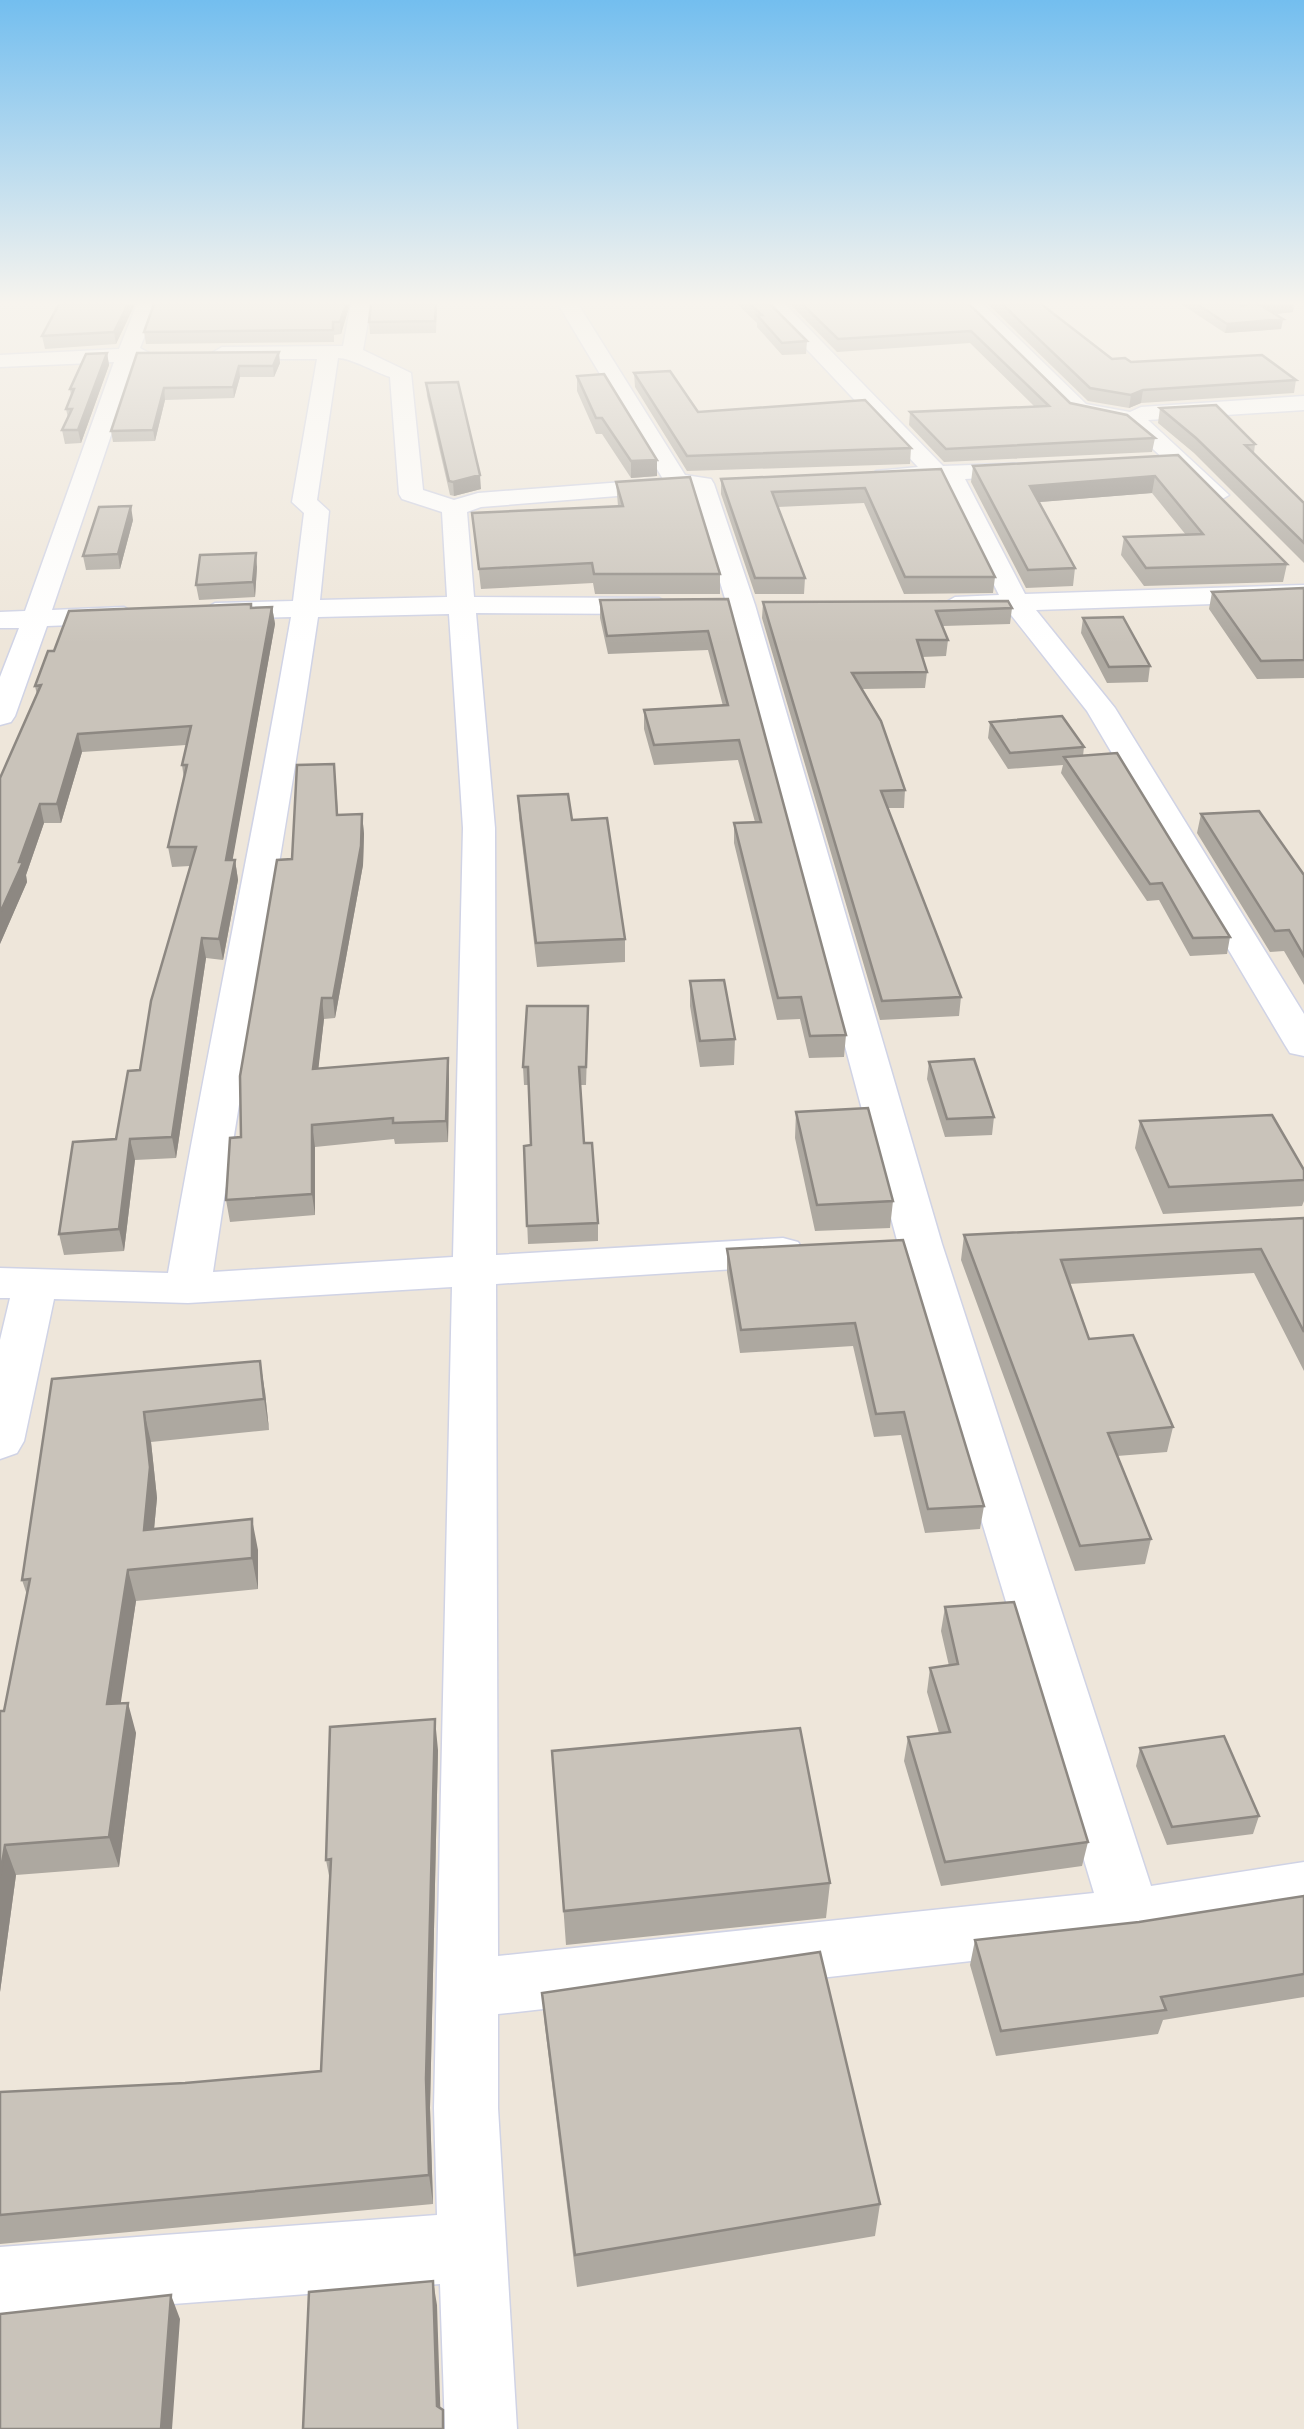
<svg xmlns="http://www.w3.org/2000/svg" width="1304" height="2429" font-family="Raleway,sans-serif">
	<rect width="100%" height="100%" fill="#eee6da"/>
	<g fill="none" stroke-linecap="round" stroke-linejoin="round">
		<g stroke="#d0d3e5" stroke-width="3">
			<path id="minor" d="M137 304H157L140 348 151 354 136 361 52 610 124 607 138 615 124 623 47 626 15 716 11 722 0 725V677L19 628H0V612L25 611 114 362 0 367V355L119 349Z
				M351 304H371L363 350 411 373 423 490 454 500 478 493 663 479 558 304H578L685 475 711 479 714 484 755 605 942 1244 1151 1886 1304 1862V1916L1131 1943 498 2014V2108L517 2429H445L440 2284 0 2317V2247L437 2215 434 2108 452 1287 188 1303 54 1299 24 1441 17 1453 0 1459V1340L10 1298H0V1268L168 1273C206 1054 253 836 291 617L215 619 201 611 215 603 293 601 304 513 292 502 317 359H222L212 353 222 347 343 346ZM338 358C351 358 375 372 390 377L399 494 402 499 442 512 447 597 320 600 329 511 317 500ZM692 490 727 605 898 1244 1094 1893 498 1956 496 1284 783 1266 798 1262 805 1252 798 1242 783 1238 496 1255 495 828 476 613 659 614 673 606 659 598 474 597 467 512 481 507ZM449 614 463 828 453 1257 213 1272C245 1053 286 836 318 617Z
				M764 304H785L943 466 1036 463 1040 468 1036 473 1028 475 965 479 1025 594 1304 585V601L1036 610 1115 708 1304 1014V1056L1290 1053 1285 1045 1087 711 1008 611 955 613 941 605 955 597 999 595 942 480 876 481 872 476 876 471 918 467Z
				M962 304H983L1086 404 1130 412 1141 407 1304 396V410L1148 420 1229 495 1217 502 1208 500 1126 424 1071 414Z"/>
		</g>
		<use href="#minor" fill="#fff" fill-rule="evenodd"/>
	</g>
	<path fill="#ada8a0" d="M135 304 116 344 45 349 42 336Z
		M350 304 341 334 334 335V342L146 344 144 332Z
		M437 304 436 333 370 334 369 322Z
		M737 304H770L807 341 806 354 782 355 757 327V323Z
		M790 304H969L1070 403 1155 438 1152 452 944 462 909 425 910 412 1035 407 970 343 837 352Z
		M988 304H1041L1112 359 1131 362 1296 380 1294 393 1141 403 1129 408 1088 401Z
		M1181 304H1239L1243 306 1293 312 1274 314 1283 319 1281 329 1225 333Z
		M107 353 109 365 81 443 65 444 62 430 68 418 66 409 71 396 70 389Z
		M137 353 280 363 274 377H240L234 398 165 400 155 441 113 442 111 431Z
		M634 373 698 412 911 448 910 464 687 471 635 387Z
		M577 376 657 476 631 478 602 434H596L577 391Z
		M426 383 481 489 454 496 450 495 427 396Z
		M1160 408 1255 444 1254 453 1304 503V563L1194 453 1158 423Z
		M1178 455 1287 564 1283 582 1144 586 1121 555 1124 537 1186 535 1152 493 1039 502 1075 568 1073 586 1026 588 971 482 973 466Z
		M941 469 995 577 993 593 904 594 864 503 778 507 805 578 804 594H755L721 494V479Z
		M616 482 720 574V594H595L593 583 481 589 472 513 618 506Z
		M133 520 120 569 86 570 83 556Z
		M257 567 255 597 199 600 196 585Z
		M1304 588V678L1257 679 1209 609 1212 592Z
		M728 599 846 1035 844 1057 809 1058 800 1019 777 1020 734 843V823L755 822 738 760 654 765 644 729V710L723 706 708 650 608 654 600 618V600Z
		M763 602 1012 608 1010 624 943 626 948 640 946 656 922 657 927 672 925 688 862 689 905 790 904 808H888L961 997 959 1016 880 1020 762 618Z
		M272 607 275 624 232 860H235L238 880 223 960 206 958 176 1158 135 1160 124 1251 64 1255 59 1234 116 1139 140 1070 190 866 172 867 168 847 184 779 182 765 186 745 82 752 61 823H44L26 875 27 882 0 944 37 695 35 686 54 651 252 608Z
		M1083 618 1150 666 1148 682 1107 683 1081 633Z
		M990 722 1084 747 1083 756 1230 937 1227 954 1190 956 1159 900 1147 901 1061 773 1063 765 1008 769 988 738Z
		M336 783 338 815 362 814 364 834 363 865 335 1018 324 1019 318 1069 448 1058 449 1079 448 1142 395 1144 394 1139 315 1147V1215L230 1222 226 1200 241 1137 292 859Z
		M518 796 572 820 625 939V962L537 967 519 818Z
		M1201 814 1304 875V985L1284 951 1270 952 1197 833Z
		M690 981 735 1039 734 1065 700 1067 690 1006Z
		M588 1024 586 1085H580L584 1143 598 1223V1241L528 1244 524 1146 531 1145 529 1085H524L523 1067Z
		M929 1062 994 1117 992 1135 945 1137 927 1079Z
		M796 1112 893 1201 890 1228 815 1231 795 1138Z
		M1140 1121 1304 1170V1201L1302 1206 1163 1214 1135 1148Z
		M1304 1218V1371L1254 1273 1069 1284 1089 1339 1173 1427 1167 1452 1117 1456 1151 1539 1145 1564 1075 1571 961 1260 964 1235Z
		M903 1240 984 1506 980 1529 925 1533 901 1435 874 1437 853 1346 740 1353 727 1272V1249Z
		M52 1379 265 1392 269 1430 151 1442 157 1498 154 1529 258 1550V1589L136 1601 120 1703 136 1733 119 1867 16 1875 0 1992V1711H4L27 1595 22 1580Z
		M945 1607 1088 1842 1082 1866 941 1886 904 1761 908 1737 939 1733 927 1692 930 1668 949 1666 941 1631Z
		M1140 1748 1259 1816 1253 1834 1167 1845 1136 1766Z
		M438 1750 430 2108 433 2204 0 2244V2092L185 2083 321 2071 330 1881 326 1860Z
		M552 1751 830 1883 826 1918 566 1945Z
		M1304 1896V1997L1163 2020 1158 2034 996 2056 970 1965 975 1940 1139 1922Z
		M542 1993 880 2204 875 2236 577 2287 545 2027Z"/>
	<path fill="#8d8882" d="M128 304H135L116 344 114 332Z
		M346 304H350L341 334 340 322Z
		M1281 304H1294L1293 312 1260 316 1262 306Z
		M1283 319 1281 329 1225 333 1227 324Z
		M279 352 280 363 274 377 273 366Z
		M107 353 109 365 81 443 78 430Z
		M239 366 240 377 234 398 233 387Z
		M164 388 165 400 155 441 153 430Z
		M1143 390 1141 403 1129 408 1131 395Z
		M657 460V476L631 478V461Z
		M480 475 481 489 454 496 453 482Z
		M1155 476 1152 493 1028 503 1030 486Z
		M131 506 133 520 120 569 118 554Z
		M256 553 257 567 255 597 253 582Z
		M272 607 275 624 229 880 226 860Z
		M78 734 82 752 61 823 57 804Z
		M40 804 44 823 26 875 27 882 0 944V913Z
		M362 814 364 834 363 865 335 1018 333 998Z
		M235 860 238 880 223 960 219 939Z
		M202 938 206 958 176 1158 172 1137Z
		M322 998 324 1019 316 1090 313 1069Z
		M448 1058 449 1079 448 1142 446 1121Z
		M312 1125 315 1147V1215L312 1194Z
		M130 1139 135 1160 124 1251 119 1229Z
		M260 1361 265 1392 269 1430 264 1399Z
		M144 1412 151 1442 157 1498 151 1561 144 1530Z
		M252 1519 258 1550V1589L252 1558Z
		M128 1570 136 1601 116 1735 107 1704Z
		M128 1703 136 1733 119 1867 109 1837Z
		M435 1719 438 1750 430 2108 433 2204 429 2175 426 2079Z
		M5 1845 16 1875 0 1992V1877Z
		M433 2281 437 2305 441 2429 437 2406Z
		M171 2295 180 2319 172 2429H161Z"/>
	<path fill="#c9c3ba" stroke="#8d8882" stroke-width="2.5" d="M59 304H128L114 332 42 336Z
		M154 304H346L340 322H333V330L144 332Z
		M371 304H436L435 321 369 322Z
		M750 304H770L807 341 782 343 757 315H762Z
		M802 304H969L1070 403 1127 415 1155 438 946 449 910 412 1049 406 971 331 838 339Z
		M1002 304H1041L1112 359 1125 358 1131 362 1262 355 1296 380 1143 390 1131 395 1090 388Z
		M1197 304H1239L1243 306 1248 304H1281L1262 306 1283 319 1227 324Z
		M279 352 273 366H239L233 387 164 388 153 430 111 431 137 353Z
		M107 353 78 430H62L72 409H66L74 389H70L86 354Z
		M670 371 698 412 865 400 911 448 687 456 634 373Z
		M604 374 657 460 631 461 602 418H596L577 376Z
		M458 382 480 475 453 482 449 481 426 383Z
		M1216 405 1255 444 1245 445 1304 503V543L1196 438 1160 408Z
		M1178 455 1287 564 1146 568 1124 537 1203 534 1155 476 1030 486 1075 568 1028 570 973 466Z
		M941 469 995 577H905L865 488 772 492 805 578H755L721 479Z
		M690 477 720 574H594L592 563 479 569 472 513 623 506 616 482Z
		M131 506 118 554 83 556 99 507Z
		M256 553 253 582 196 585 200 555Z
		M1304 588V660L1261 661 1212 592Z
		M728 599 846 1035 810 1036 801 997 778 998 734 823 761 822 739 740 654 745 644 710 728 705 708 631 607 636 600 600Z
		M1008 601 1012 608 936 611 948 640H917L927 672 852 673 881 721 905 790 881 791 961 997 882 1001 763 602Z
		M251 604V608L272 607 226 860H235L219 939 202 938 172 1137 130 1139 119 1229 59 1234 73 1142 116 1139 128 1071 140 1070 151 1001 196 847H168L187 765H182L191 726 78 734 57 804H40L19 862H23L0 913V778L41 685 35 686 48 651H54L69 611Z
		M1123 617 1150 666 1109 667 1083 618Z
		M1062 716 1084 747 1010 753 990 722Z
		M1117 753 1230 937 1193 938 1162 883 1150 884 1064 757Z
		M334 764 337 815 362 814 361 846 333 998H322L313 1069 448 1058 446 1121 393 1123V1118L312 1125V1194L226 1200 230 1138 241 1137 240 1076 277 860 292 859 297 765Z
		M568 794 572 820 607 818 625 939 536 943 518 796Z
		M1259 811 1304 875V956L1289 930 1275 931 1201 814Z
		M724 980 735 1039 700 1041 690 981Z
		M527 1006H588L586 1067H579L584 1143H592L598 1223 527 1226 524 1146 531 1145 528 1067H523Z
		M974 1059 994 1117 947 1119 929 1062Z
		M868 1108 893 1201 817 1205 796 1112Z
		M1272 1115 1304 1170V1180L1169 1187 1140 1121Z
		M1304 1218V1332L1261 1249 1061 1260 1089 1339 1133 1335 1173 1427 1108 1433 1151 1539 1080 1546 964 1235Z
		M903 1240 984 1506 928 1509 904 1412 876 1414 855 1323 741 1330 727 1249Z
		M260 1361 264 1399 144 1412 150 1467 144 1530 252 1519V1558L128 1570 107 1704 128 1703 109 1837 5 1845 0 1877V1711H4L30 1579 22 1580 52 1379Z
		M1014 1602 1088 1842 945 1862 908 1737 950 1732 930 1668 958 1664 945 1607Z
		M435 1719 426 2079 429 2175 0 2215V2092L185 2083 321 2071 331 1859 326 1860 330 1727Z
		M800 1728 830 1883 564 1911 552 1751Z
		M1224 1736 1259 1816 1172 1827 1140 1748Z
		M1304 1896V1974L1161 1997 1166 2010 1001 2031 975 1940 1139 1922Z
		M820 1952 880 2204 575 2255 542 1993Z
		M433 2281 437 2406 443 2410V2429H303L309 2292Z
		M171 2295 161 2429H0V2314Z"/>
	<linearGradient id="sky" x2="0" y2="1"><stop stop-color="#73beef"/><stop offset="0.47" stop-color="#f7f4ee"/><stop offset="1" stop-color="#f7f4ee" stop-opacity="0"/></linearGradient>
	<rect width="1304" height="644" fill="url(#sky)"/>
</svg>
